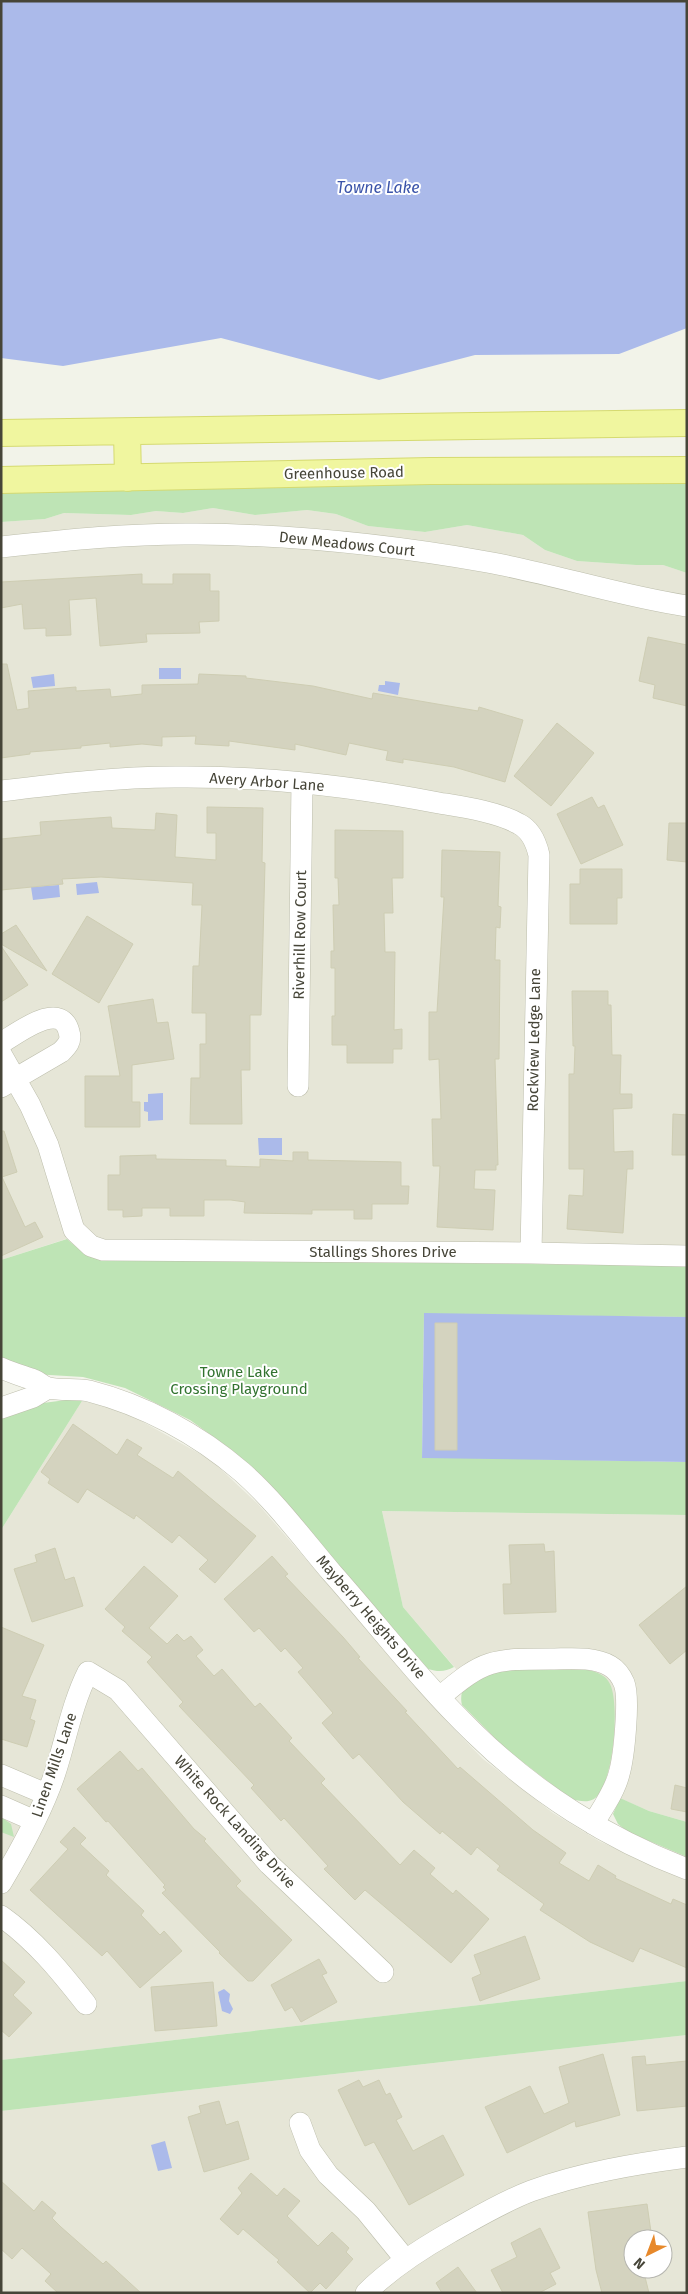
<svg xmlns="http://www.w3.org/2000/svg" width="688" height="2294" font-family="'Fira Sans',sans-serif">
	<rect width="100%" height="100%" fill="#f2f3e9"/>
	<path fill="#e6e6d7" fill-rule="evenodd" d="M213 508 255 515 307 510 336 514 368 526 425 532 467 525 523 535 545 550 577 561 636 565H663L687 573V1266L112 1259 93 1257 79 1250 66 1239 1 1260V522L45 519 64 513 131 515 156 511 183 513Z
		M82 1401 105 1406 136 1418 211 1460 258 1504 447 1722 483 1759 553 1813 599 1841 687 1881V1981L1 2060V1530Z
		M382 1511 687 1515V1822L649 1811 601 1790 611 1768 469 1684 403 1607Z
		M687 2035V2293H1V2111ZM633 2239H663V2269H633Z"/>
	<path fill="#bee4b5" d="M687 476V573L663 565H636L577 561 545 550 523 535 467 525 425 532 368 526 336 514 307 510 255 515 213 508 183 513 156 511 131 515 64 513 45 519 1 522V487Z
		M67 1239C82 1253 91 1256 112 1259L687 1266V1317L424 1314 422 1457 687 1462V1515L382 1511 403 1607 454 1667C445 1672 438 1672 428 1669L261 1475 232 1450 190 1420 125 1388 83 1377 33 1374 1 1361V1260Z
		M66 1400 82 1401 1 1530V1414L28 1405Z
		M513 1669 588 1670C597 1672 606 1675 610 1684 620 1703 614 1786 594 1799 587 1803 579 1801 571 1799L507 1750 462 1705C455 1678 494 1673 513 1669Z
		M620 1798 649 1811 687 1822V1857L628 1832 618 1824 613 1814Z
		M1 1817 11 1824 14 1837 1 1832Z
		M687 1981V2035L1 2111V2060Z"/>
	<path fill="#abbaea" d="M1 1H687V328L619 354 475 355 379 380 221 338 63 366 1 358Z
		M159 668H181V679H159Z
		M54 674 55 686 33 688 31 677Z
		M385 681 400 683 398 695 378 691 379 685H385Z
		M97 882 99 893 77 895 76 884Z
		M59 885 60 897 33 900 31 887Z
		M163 1093V1120L148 1121V1112L144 1111V1102H148V1094Z
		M258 1138H282V1155H259Z
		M424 1313 687 1317V1462L422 1458Z
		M224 1989 230 1994 229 2001 233 2009 230 2014 222 2011 218 1992Z
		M165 2141 172 2168 158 2171 151 2145Z"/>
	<path fill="#d4d3bf" stroke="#cecdb3" d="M142 574V584H173V574H210V591H219V621L199 622 200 633 146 634 147 642 100 646 96 598 69 600 71 635 46 636V628L24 629 22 604 1 608V582Z
		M648 637 687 645V706L653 698 655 685 639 681Z
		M1 664H7L17 710 29 708 28 691 76 687V691L110 689 111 697 142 694V685L198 684 199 674 246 676V678L313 686 372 699 373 693 478 711 479 707 523 720 505 782 454 767 403 759V763L386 760 388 751 349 743 346 755 295 744V750L229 741V746L195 744 196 736 162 737V746L142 744 110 747V743L81 746V748L30 752V754L1 758Z
		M557 723 594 753 551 806 514 776Z
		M592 797 598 808 604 805 623 845 581 864 557 814Z
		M207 807 263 808 262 862 265 863 261 1015H250V1070H241L242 1124H190L191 1078H200V1044H206V1013H192L193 966H199L202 905H192L193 883 101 877 62 879 63 884 1 890V839L41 835 40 822 111 817 112 828 155 830 156 813 177 815 175 857 216 860V833H207Z
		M669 823H687V862L667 860Z
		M335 830 403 831V878H392L393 913H384L385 952H395L394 1030 402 1029V1049H393V1063H347V1045H332V1016H335V968H331V951H334L333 905H339L338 878H335Z
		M442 850 500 852 498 906 501 907 500 928 496 927 495 960H500L499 1059H495L498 1165H496V1170H475L474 1189 495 1190 493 1230 437 1227 440 1166H433L432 1119H441L439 1059 429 1060V1012H437L444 897H441Z
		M580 869H622V898H617V924H570V884H580Z
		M87 916 133 944 99 1003 52 974Z
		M16 925 47 971 1 944V934Z
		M1 946 28 985 1 1002Z
		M572 991H608V1005H611L612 1055H621L620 1094H632V1108L613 1109 614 1152 633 1151V1169H627L623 1233 567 1229 569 1195 583 1196 584 1169H569V1074H574L575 1046H573Z
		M153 999 157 1023 168 1022 174 1059 132 1065V1102H140V1127H85V1076H120L108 1006Z
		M673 1114 687 1115V1155H672Z
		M1 1131H4L17 1172 2 1177 25 1227 35 1222 43 1237 1 1256Z
		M293 1152H308V1160L401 1162V1186H409L408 1204H372V1219H354V1210H312V1214L244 1213 245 1202 231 1200H204V1216H170V1208H142V1216L123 1217V1210H108V1175H120V1156L156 1155V1159L226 1160V1166L260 1167V1159L293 1161Z
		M435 1323H457V1450H435Z
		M73 1424 117 1455 127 1439 142 1448 137 1455 173 1478 178 1471 256 1536 215 1583 199 1569 208 1560 179 1535 172 1543 136 1515 134 1519 87 1489 78 1503 48 1483 50 1479 41 1472Z
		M544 1544 545 1552 554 1551 556 1612 504 1614 503 1584H511L509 1545Z
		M55 1548 65 1580 74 1577 83 1606 32 1622 14 1569 37 1562 35 1555Z
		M272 1556 288 1574 285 1576 343 1637 360 1657 358 1658 407 1711 405 1712 458 1769 460 1767 533 1830 566 1853 559 1863 589 1881 598 1865 616 1876 615 1878 671 1904 673 1899 687 1905V1968L640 1948 633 1962 590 1942 540 1910 544 1904 497 1870 500 1866 477 1847 471 1855 442 1831 440 1834 403 1802 359 1754 353 1759 322 1723 333 1713 298 1672 303 1668 285 1648 281 1652 259 1628 254 1632 224 1599Z
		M144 1566 178 1596 149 1628 167 1644 177 1634 184 1641 191 1636 203 1650 196 1656 214 1676 222 1669 255 1707 260 1703 292 1738 289 1741 325 1779 321 1783 400 1865 414 1850 435 1868 430 1874 453 1894 456 1890 489 1919 451 1963 365 1890 355 1900 324 1869 328 1866 284 1818 281 1821 251 1788 254 1785 179 1706 183 1702 147 1662 152 1657 122 1631 125 1627 105 1609Z
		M687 1586V1650L670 1664 639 1625Z
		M1 1627 44 1645 22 1696 36 1700 30 1719 35 1721 27 1747 1 1739Z
		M120 1751 138 1771 142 1768 194 1829 206 1839 204 1841 241 1881 236 1886 292 1940 253 1981H248L219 1953 220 1952 162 1893 166 1890 163 1887 165 1885 108 1821 106 1822 77 1789Z
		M675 1785 687 1788V1812L671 1809Z
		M74 1827 86 1838 80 1844 109 1871 106 1875 144 1911 141 1915 160 1935 164 1931 182 1951 140 1988 107 1951 102 1956 30 1890 68 1849 60 1842Z
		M525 1936 540 1979 480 2001 472 1978 481 1974 474 1955Z
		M319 1959 327 1973 322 1975 337 2002 301 2022 292 2007 285 2011 271 1985Z
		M1 1960 25 1982 13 1995 32 2013 9 2037 1 2030Z
		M213 1982 217 2026 155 2031 151 1987Z
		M603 2054 620 2115 576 2127 575 2121 507 2153 485 2107 530 2086 544 2114 569 2103 559 2067Z
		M645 2056 646 2065 687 2061V2106L637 2111 632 2057Z
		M359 2080 363 2087 379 2080 386 2095 390 2093 402 2117 396 2120 413 2151 443 2135 464 2175 409 2205 374 2142 365 2146 338 2090Z
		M219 2101 226 2125 238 2121 249 2159 204 2172 188 2117 201 2113 199 2106Z
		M251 2173 277 2196 284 2188 300 2201 287 2216 318 2246 332 2232 349 2248 346 2252 353 2259 326 2289 320 2283 310 2293 277 2262 279 2260 243 2229 238 2235 220 2219 242 2193 238 2188Z
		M1 2181 34 2211 42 2201 56 2213 52 2218 61 2227 103 2264 106 2261 141 2293H58L45 2281 51 2274 22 2248 12 2259 1 2249Z
		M647 2204 652 2239H633V2269H643L649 2293H602L596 2270 588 2212Z
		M540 2228 560 2268 550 2273 556 2284 539 2293H503L491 2270 517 2257 511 2243Z
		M458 2267 477 2293H442L436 2283Z"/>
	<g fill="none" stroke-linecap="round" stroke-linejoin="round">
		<g stroke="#bdbeac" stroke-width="22">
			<path id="minor" d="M1 547C66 540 132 533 197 534 295 535 391 545 487 562 554 574 620 596 687 606
				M1 791C59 784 117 777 175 777 263 776 352 786 439 803 463 807 498 812 519 824 531 830 536 842 539 855L531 1253
				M1 1043C18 1033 61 999 69 1032 72 1041 67 1046 61 1052L1 1087
				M1 1054 30 1105 48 1145 74 1230 91 1246 103 1250 531 1253 687 1256
				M298 1086 302 783
				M1 1368C12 1373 23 1376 34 1380 39 1382 44 1387 49 1388 62 1391 76 1388 89 1391 144 1405 198 1434 242 1472 275 1501 303 1539 332 1573 379 1626 423 1684 474 1733 534 1792 608 1839 687 1869
				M1 1408 33 1397 48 1388
				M440 1697C484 1659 493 1659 550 1659 569 1659 593 1656 610 1666 617 1670 621 1676 624 1683 630 1698 624 1757 619 1774 615 1791 602 1809 593 1824
				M1 1775 46 1794
				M1 1806 35 1821
				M1 1883C22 1848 42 1812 55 1773 66 1739 72 1704 88 1672L118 1690 269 1864 383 1972
				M1 1916C35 1940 60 1971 86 2004
				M300 2123 310 2150 328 2175 366 2211 405 2259
				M366 2293C391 2268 419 2250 449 2233 476 2218 502 2202 531 2191 581 2173 634 2164 687 2157"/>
		</g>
		<g stroke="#d5da70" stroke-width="28">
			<path id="major" d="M127 432 128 478
				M1 433 687 423
				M1 480 430 471 687 470"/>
		</g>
		<use href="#minor" stroke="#fff" stroke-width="21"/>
		<use href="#major" stroke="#f0f69f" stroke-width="26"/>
	</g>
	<g text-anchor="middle" stroke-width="4" stroke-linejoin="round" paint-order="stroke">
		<g font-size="15" fill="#464538" stroke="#fff">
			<text transform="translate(344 473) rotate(-1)" y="5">Greenhouse Road</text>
			<text transform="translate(347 544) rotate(6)" y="5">Dew Meadows Court</text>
			<text transform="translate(267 782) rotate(4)" y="5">Avery Arbor Lane</text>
			<text transform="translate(300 935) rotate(-89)" y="5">Riverhill Row Court</text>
			<text transform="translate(534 1040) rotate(-89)" y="5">Rockview Ledge Lane</text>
			<text x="383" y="1257">Stallings Shores Drive</text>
			<text transform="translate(371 1617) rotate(49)" y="5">Mayberry Heights Drive</text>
			<text transform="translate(54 1765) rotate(-71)" y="5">Linen Mills Lane</text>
			<text transform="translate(235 1822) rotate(48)" y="5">White Rock Landing Drive</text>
		</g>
		<g font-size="15" fill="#327330" stroke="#fff">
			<text x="239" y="1377">Towne Lake<tspan x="239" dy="17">Crossing Playground</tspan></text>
		</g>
		<g font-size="16" font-style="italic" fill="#3a53a9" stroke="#fff">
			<text x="378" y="193">Towne Lake</text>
		</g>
	</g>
	<rect width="688" height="2294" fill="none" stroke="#464538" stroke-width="5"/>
	<g transform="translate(648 2254) rotate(222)"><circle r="24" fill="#ffffff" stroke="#b5b5af"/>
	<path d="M0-4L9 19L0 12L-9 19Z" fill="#e7892b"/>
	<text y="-8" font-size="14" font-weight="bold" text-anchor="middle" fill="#464538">N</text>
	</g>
</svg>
